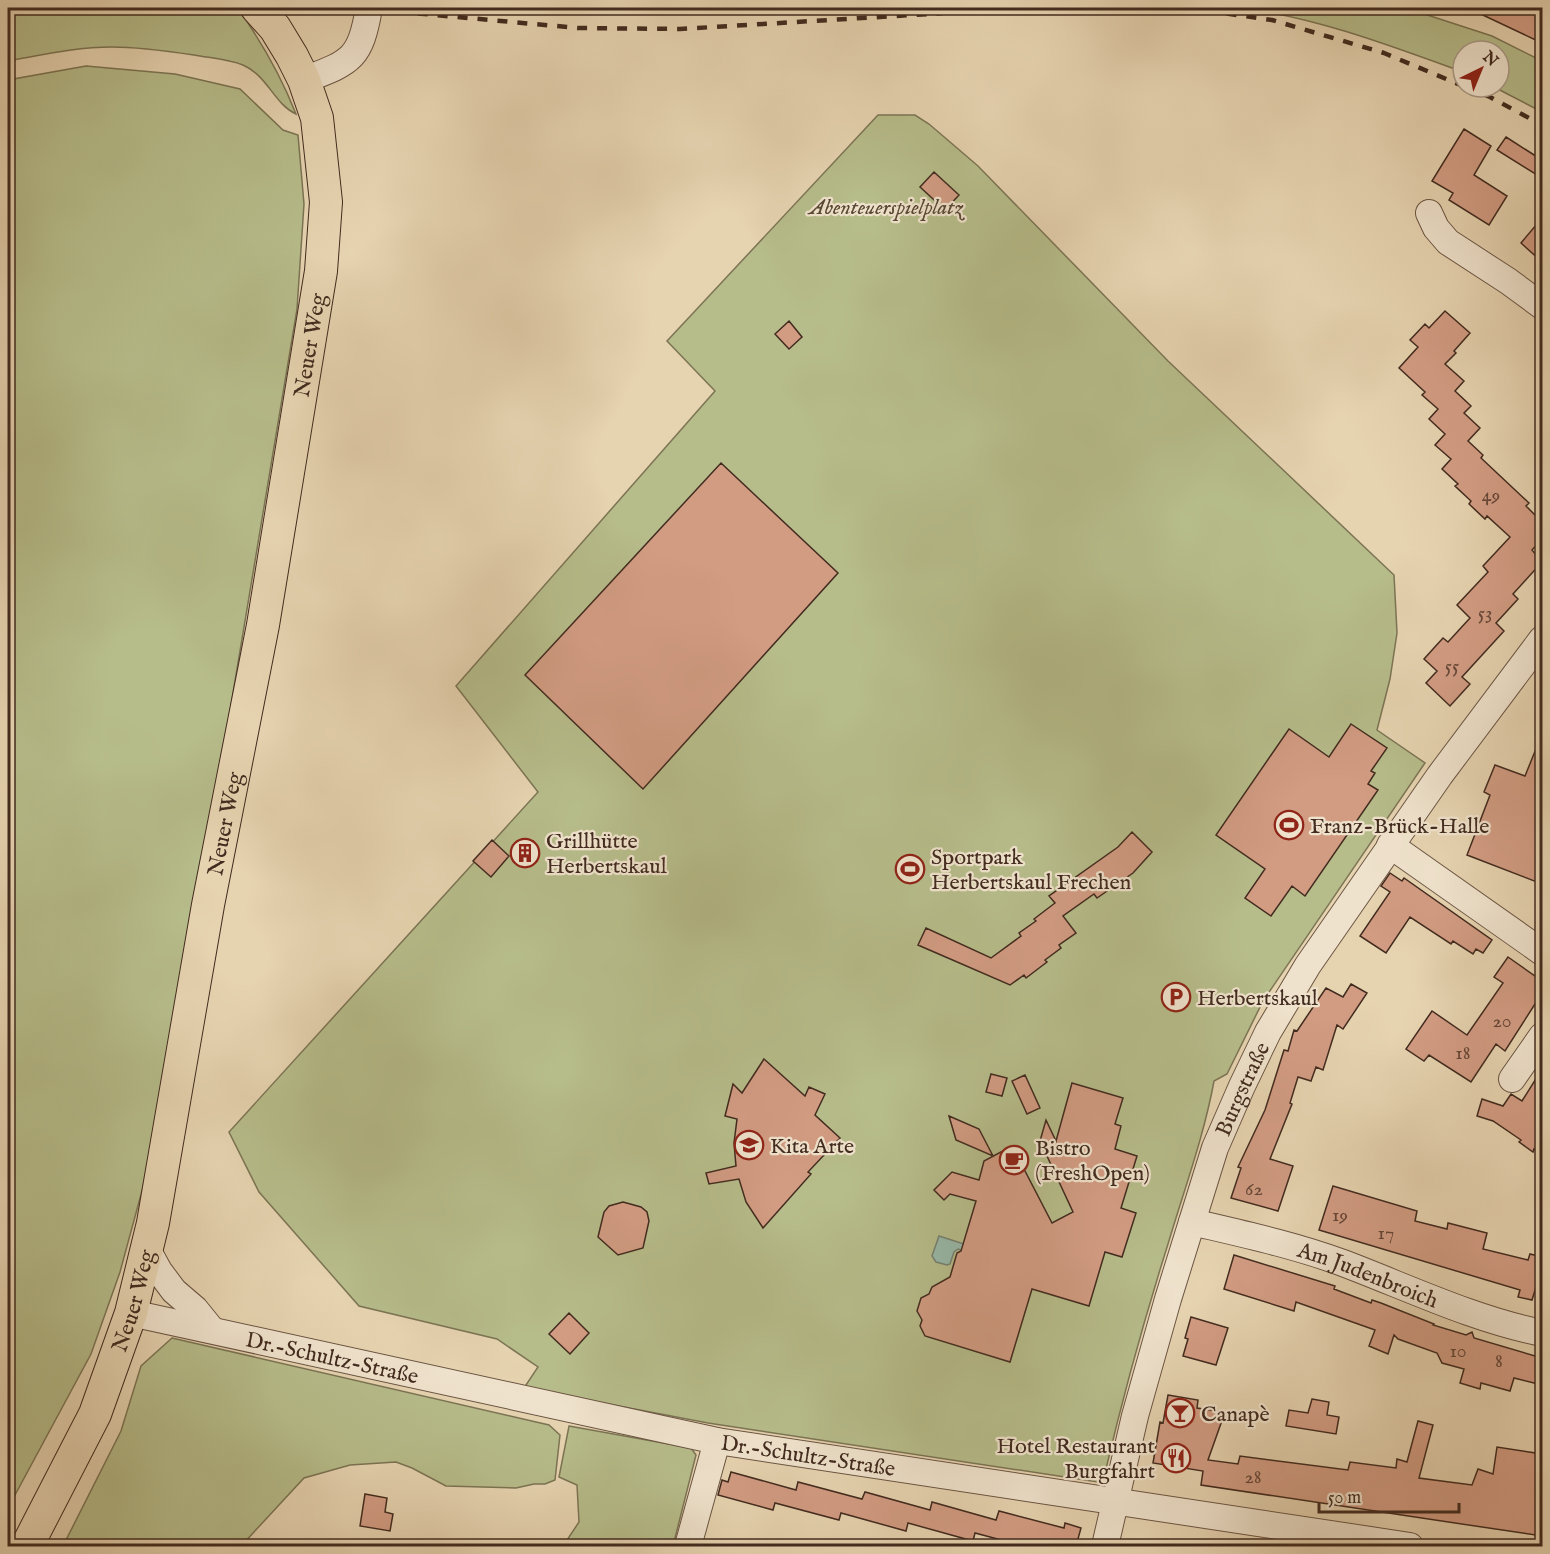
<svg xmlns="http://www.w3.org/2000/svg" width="1550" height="1554" font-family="'IM FELL English',serif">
	<rect width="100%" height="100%" fill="#e6d3b0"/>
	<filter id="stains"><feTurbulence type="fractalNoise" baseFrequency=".00333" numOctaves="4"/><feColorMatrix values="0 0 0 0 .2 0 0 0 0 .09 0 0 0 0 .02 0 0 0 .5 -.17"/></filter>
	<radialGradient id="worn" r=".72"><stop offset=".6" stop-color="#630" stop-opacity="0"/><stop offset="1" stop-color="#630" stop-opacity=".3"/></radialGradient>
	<path fill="#b6bc8a" stroke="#7c7454" stroke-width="1.5" d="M8 8H176L182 10H239C263 44 281 76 296 114 274 104 268 76 243 65 228 59 210 58 194 55 167 51 139 47 112 47 77 47 42 55 8 61Z
		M1242 8H1406L1492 36 1542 61V112L1494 87H1499V51H1463V72C1391 46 1318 18 1242 8Z
		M86 66 175 74 240 89 283 130 298 135 304 204 297 309 190 951 149 1165 120 1272 91 1354 8 1508V80Z
		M878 115H915L929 124 978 166 1168 361 1394 575 1397 633 1390 679 1377 730 1425 763 1263 1001 1227 1074 1214 1081C1204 1136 1184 1190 1168 1244 1144 1320 1123 1396 1105 1473L1098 1482 708 1423 524 1388 538 1367 497 1339 359 1306 259 1192 229 1132 538 792 456 686 715 391 667 341Z
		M172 1338 549 1425 560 1435 555 1480 545 1484H534L516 1488 446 1486 412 1468 396 1462 350 1465 304 1478 241 1546H63L121 1431 141 1366Z
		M569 1426 691 1448 696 1455 673 1546H563L579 1522 577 1485 559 1477Z"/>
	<path fill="#97b8a8" stroke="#758071" stroke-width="1.5" d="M939 1236 967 1245 965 1251 958 1249 954 1252 950 1264 947 1265 936 1262 932 1256Z"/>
	<path fill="#d29c83" stroke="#422b1f" stroke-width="1.5" d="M1468 8H1542V43Z
		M1464 129 1491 146 1474 175 1507 196 1489 225 1449 200 1453 193 1432 181Z
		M1506 137 1542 160V178L1497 150Z
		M934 172 959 195 945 210 920 187Z
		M1542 218V262L1521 243Z
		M1445 311 1470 333 1454 351 1456 353 1445 364 1464 381 1455 391 1471 406 1464 413 1480 428 1468 441 1483 455 1481 458 1529 503 1526 506 1542 522V539L1532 550 1542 562 1513 594 1518 599 1496 623 1504 631 1462 677 1470 684 1450 706 1426 683 1437 671 1424 659 1443 638 1448 642 1470 618 1457 605 1488 572 1483 566 1510 537 1487 516 1485 519 1469 504 1471 501 1455 486 1458 484 1442 469 1451 459 1435 445 1445 434 1429 419 1438 409 1422 395 1425 392 1399 368 1418 347 1410 340 1425 324 1429 328Z
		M789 321 802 337 789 349 775 334Z
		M721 463 838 573 643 789 525 675Z
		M1351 724 1387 748 1371 771 1375 773 1368 784 1378 790 1305 896 1292 886 1271 916 1245 898 1265 869 1216 835 1289 729 1329 757Z
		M1542 734V884L1467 855 1490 795 1484 792 1495 765 1525 776Z
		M1132 832 1152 852 1133 873 1097 898 1094 894 1063 916 1076 933 1059 945 1061 948 1045 960 1047 962 1026 978 1024 975 1010 985 918 945 926 928 991 958 1021 936 1019 933 1036 921 1034 919 1055 903 1049 896 1118 847Z
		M492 840 509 856 491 877 473 861Z
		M520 840 533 841 539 853 532 865 518 864 512 852Z
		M1390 873 1402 881 1404 878 1492 940 1483 953 1476 949 1473 954 1453 941 1451 944 1410 917 1386 953 1360 936 1390 892 1381 886Z
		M1508 957 1542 981V993L1505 1051 1496 1044 1471 1082 1429 1055 1424 1061 1406 1049 1432 1011 1467 1035 1503 983 1494 977Z
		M1351 984 1367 993 1343 1029 1337 1025 1323 1070 1316 1067 1311 1081 1298 1077 1290 1103 1292 1104 1270 1159 1293 1166 1278 1211 1231 1198 1241 1168 1238 1167 1265 1110 1284 1050 1288 1051 1294 1030 1297 1031 1326 988 1343 997Z
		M764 1059 805 1096 809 1087 825 1094 815 1115 840 1138 808 1172 811 1174 763 1228 746 1202 739 1179 709 1184 706 1173 736 1166 734 1143 737 1119 725 1116 733 1084 742 1093Z
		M1542 1069V1142L1537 1151 1534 1149 1533 1152 1519 1142 1521 1140 1493 1121 1477 1116 1482 1099 1503 1106 1511 1094 1522 1101Z
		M991 1074 1007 1078 1002 1096 986 1092Z
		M1025 1075 1040 1108 1027 1114 1012 1081Z
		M1072 1083 1123 1098 1115 1124 1121 1126 1115 1149 1137 1156 1121 1208 1136 1213 1122 1257 1105 1252 1089 1306 1032 1289 1010 1362 925 1336 920 1326 922 1320 917 1311 921 1298 929 1294 932 1287 950 1277 957 1253 961 1251 976 1201 950 1194 944 1200 934 1190 952 1172 979 1180 984 1161 1012 1146 1052 1223 1073 1212 1040 1141 1046 1120 1056 1141Z
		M949 1116 979 1129 993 1156 956 1140Z
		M1333 1186 1417 1211 1415 1221 1447 1229 1448 1223 1487 1233 1483 1249 1528 1260 1530 1254 1542 1257V1275L1540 1274 1532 1300 1518 1297 1520 1290 1319 1230Z
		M623 1202 641 1207 647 1212 649 1221 643 1248 618 1255 598 1237 604 1212 609 1206Z
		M1234 1255 1335 1286 1334 1289 1371 1303 1372 1300 1381 1303 1434 1324 1433 1325 1466 1335 1472 1332 1474 1338 1542 1358V1385L1514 1378 1510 1391 1481 1383 1480 1389 1460 1383 1464 1369 1442 1363 1437 1353 1398 1339 1394 1335 1388 1354 1369 1346 1375 1330 1296 1302 1294 1311 1224 1289Z
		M569 1313 589 1333 570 1354 549 1334Z
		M1191 1317 1228 1328 1216 1365 1183 1356 1188 1339 1185 1338Z
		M1168 1395 1198 1400 1197 1408 1225 1412 1208 1460 1238 1464 1240 1456 1348 1470 1350 1462 1396 1468 1397 1459 1407 1462 1418 1421 1433 1425 1419 1478 1472 1485 1478 1469 1493 1474 1497 1447 1542 1454V1536L1201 1485 1203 1471 1153 1463 1160 1422 1163 1423Z
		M1312 1399 1329 1402 1327 1415 1339 1417 1336 1434 1286 1426 1289 1410 1308 1413Z
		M731 1472 796 1490 798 1482 862 1499 865 1492 930 1510 932 1502 996 1520 999 1511 1064 1528 1065 1523 1081 1528 1076 1546H1024L975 1533 973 1541 908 1523 906 1531 841 1513 839 1520 775 1503 773 1510 718 1495 722 1480 728 1482Z
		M365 1494 387 1498 385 1512 393 1514 390 1531 360 1526Z"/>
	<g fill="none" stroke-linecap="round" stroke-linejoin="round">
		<g stroke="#6b5543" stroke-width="28">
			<g id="minor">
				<path d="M304 80C351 62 360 60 369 8"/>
				<path d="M1429 213 1436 228 1448 242 1508 281 1542 306"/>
				<path d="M1390 845 1542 952"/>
				<path d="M1512 1079 1542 1036"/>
				<path id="s1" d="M1192 1222C1243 1234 1294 1245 1343 1263 1409 1288 1473 1319 1542 1333"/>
				<path d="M147 1249 159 1271 174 1291 195 1309 212 1330"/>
				<path id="s2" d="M131 1313 717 1441 1410 1546"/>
				<path d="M688 1546 717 1441"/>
				<path id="s3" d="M1105 1546 1135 1416 1168 1299 1215 1148 1242 1086 1268 1032 1308 965 1440 775 1542 639"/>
			</g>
		</g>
		<g stroke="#422b1f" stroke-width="34">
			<g id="major">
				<path id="s4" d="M27 1546 95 1414 131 1313 153 1223 208 905 263 625 321 271 326 202 317 118 304 80 292 56 275 28 257 8"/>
			</g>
		</g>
		<use href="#minor" stroke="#efe2cc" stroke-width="26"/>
		<use href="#major" stroke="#e6d3b0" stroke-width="32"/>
		<path stroke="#422b1f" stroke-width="4.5" stroke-dasharray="10 10" stroke-linecap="butt" d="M358 8 578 28 680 29 929 14 1005 8
			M764 8 854 11
			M1187 8 1272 20 1384 53 1463 86
			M1466 87 1490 97 1542 125"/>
	</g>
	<defs>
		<g id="stadium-ring" transform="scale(1.5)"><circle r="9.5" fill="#efe2cc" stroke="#8f2418" stroke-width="1.5"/><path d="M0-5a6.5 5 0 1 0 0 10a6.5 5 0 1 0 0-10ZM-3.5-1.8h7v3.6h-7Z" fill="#8f2418"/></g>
		<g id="building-ring" transform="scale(1.5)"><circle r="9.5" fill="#efe2cc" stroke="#8f2418" stroke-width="1.5"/><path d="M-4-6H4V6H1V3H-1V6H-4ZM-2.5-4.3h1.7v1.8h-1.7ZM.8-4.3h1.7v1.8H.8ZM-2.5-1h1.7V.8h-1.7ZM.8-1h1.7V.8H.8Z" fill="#8f2418"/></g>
		<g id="parking-ring" transform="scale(1.5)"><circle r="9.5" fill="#efe2cc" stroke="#8f2418" stroke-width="1.5"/><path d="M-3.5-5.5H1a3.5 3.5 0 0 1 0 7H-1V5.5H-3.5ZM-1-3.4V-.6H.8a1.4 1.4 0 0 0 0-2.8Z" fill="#8f2418"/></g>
		<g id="school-ring" transform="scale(1.5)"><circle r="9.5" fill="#efe2cc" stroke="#8f2418" stroke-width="1.5"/><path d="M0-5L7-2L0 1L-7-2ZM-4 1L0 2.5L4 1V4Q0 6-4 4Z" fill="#8f2418"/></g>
		<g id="cafe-ring" transform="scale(1.5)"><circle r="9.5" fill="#efe2cc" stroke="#8f2418" stroke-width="1.5"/><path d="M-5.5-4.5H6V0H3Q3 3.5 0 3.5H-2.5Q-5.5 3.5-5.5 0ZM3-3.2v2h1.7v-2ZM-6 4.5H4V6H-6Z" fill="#8f2418"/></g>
		<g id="bar-ring" transform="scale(1.5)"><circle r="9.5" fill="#efe2cc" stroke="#8f2418" stroke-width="1.5"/><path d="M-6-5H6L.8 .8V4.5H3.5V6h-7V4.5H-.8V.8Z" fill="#8f2418"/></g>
		<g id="restaurant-ring" transform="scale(1.5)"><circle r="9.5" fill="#efe2cc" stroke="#8f2418" stroke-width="1.5"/><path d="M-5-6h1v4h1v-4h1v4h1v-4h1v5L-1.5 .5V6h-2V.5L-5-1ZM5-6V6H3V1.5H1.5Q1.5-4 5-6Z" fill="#8f2418"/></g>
	</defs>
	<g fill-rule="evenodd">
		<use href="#stadium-ring" x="1289" y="825"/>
		<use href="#building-ring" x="525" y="853"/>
		<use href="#stadium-ring" x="910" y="869"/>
		<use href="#parking-ring" x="1176" y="997"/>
		<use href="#school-ring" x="749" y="1145"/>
		<use href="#cafe-ring" x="1014" y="1160"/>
		<use href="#bar-ring" x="1180" y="1413"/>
		<use href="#restaurant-ring" x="1176" y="1458"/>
	</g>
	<g text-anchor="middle" stroke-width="4.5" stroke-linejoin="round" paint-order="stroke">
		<g font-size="20" fill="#664738">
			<text x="1491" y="501">49</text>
			<text x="1485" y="619">53</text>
			<text x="1452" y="672">55</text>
			<text x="1502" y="1027">20</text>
			<text x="1463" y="1059">18</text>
			<text x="1254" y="1195">62</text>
			<text x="1340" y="1221">19</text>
			<text x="1386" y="1239">17</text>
			<text x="1458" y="1357">10</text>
			<text x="1499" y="1367">8</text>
			<text x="1253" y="1483">28</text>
		</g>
		<g font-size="22" font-style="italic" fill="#594834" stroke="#efe2cc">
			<text x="886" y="214">Abenteuerspielplatz</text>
		</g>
		<g font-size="22" fill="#422b1f" stroke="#efe2cc">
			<text dy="8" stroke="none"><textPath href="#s4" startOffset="1240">Neuer Weg</textPath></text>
			<text dy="8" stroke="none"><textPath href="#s4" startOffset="754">Neuer Weg</textPath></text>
			<text dy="8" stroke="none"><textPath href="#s3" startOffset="478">Burgstraße</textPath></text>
			<text dy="8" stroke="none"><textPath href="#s1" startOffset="184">Am Judenbroich</textPath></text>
			<text dy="8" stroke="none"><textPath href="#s4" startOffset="268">Neuer Weg</textPath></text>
			<text dy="8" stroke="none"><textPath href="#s2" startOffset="206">Dr.-Schultz-Straße</textPath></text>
			<text dy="8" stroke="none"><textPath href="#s2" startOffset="692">Dr.-Schultz-Straße</textPath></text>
		</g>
		<g font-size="22" fill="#422b1f" stroke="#efe2cc" text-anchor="start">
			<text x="1310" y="833">Franz-Brück-Halle</text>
			<text x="546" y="848">Grillhütte<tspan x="546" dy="25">Herbertskaul</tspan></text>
			<text x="931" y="864">Sportpark<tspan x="931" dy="25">Herbertskaul Frechen</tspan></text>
			<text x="1197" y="1005">Herbertskaul</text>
			<text x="770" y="1153">Kita Arte</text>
			<text x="1035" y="1155">Bistro<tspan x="1035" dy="25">(FreshOpen)</tspan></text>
			<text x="1201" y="1421">Canapè</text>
			<text x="1155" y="1453" text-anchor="end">Hotel Restaurant<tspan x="1155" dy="25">Burgfahrt</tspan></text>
		</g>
	</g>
	<rect width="1550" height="1554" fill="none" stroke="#e6d3b0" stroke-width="30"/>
	<rect x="9" y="9" width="1532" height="1536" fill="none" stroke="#422b1f" stroke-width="3"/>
	<rect x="15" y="15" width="1520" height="1524" fill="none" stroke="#422b1f" stroke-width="1.5"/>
	<g transform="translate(1481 69) rotate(43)"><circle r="28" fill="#efe2cc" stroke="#aa9987" stroke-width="1.5"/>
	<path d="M0-4.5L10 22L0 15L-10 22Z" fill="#8f2418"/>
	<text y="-9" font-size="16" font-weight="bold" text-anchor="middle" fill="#422b1f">N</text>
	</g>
	<path d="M1319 1503v9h140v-9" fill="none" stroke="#422b1f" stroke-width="3"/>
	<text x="1328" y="1503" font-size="18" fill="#422b1f" stroke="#efe2cc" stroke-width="4.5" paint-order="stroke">50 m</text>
	<rect width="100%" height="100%" filter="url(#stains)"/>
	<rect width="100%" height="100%" fill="url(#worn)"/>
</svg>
